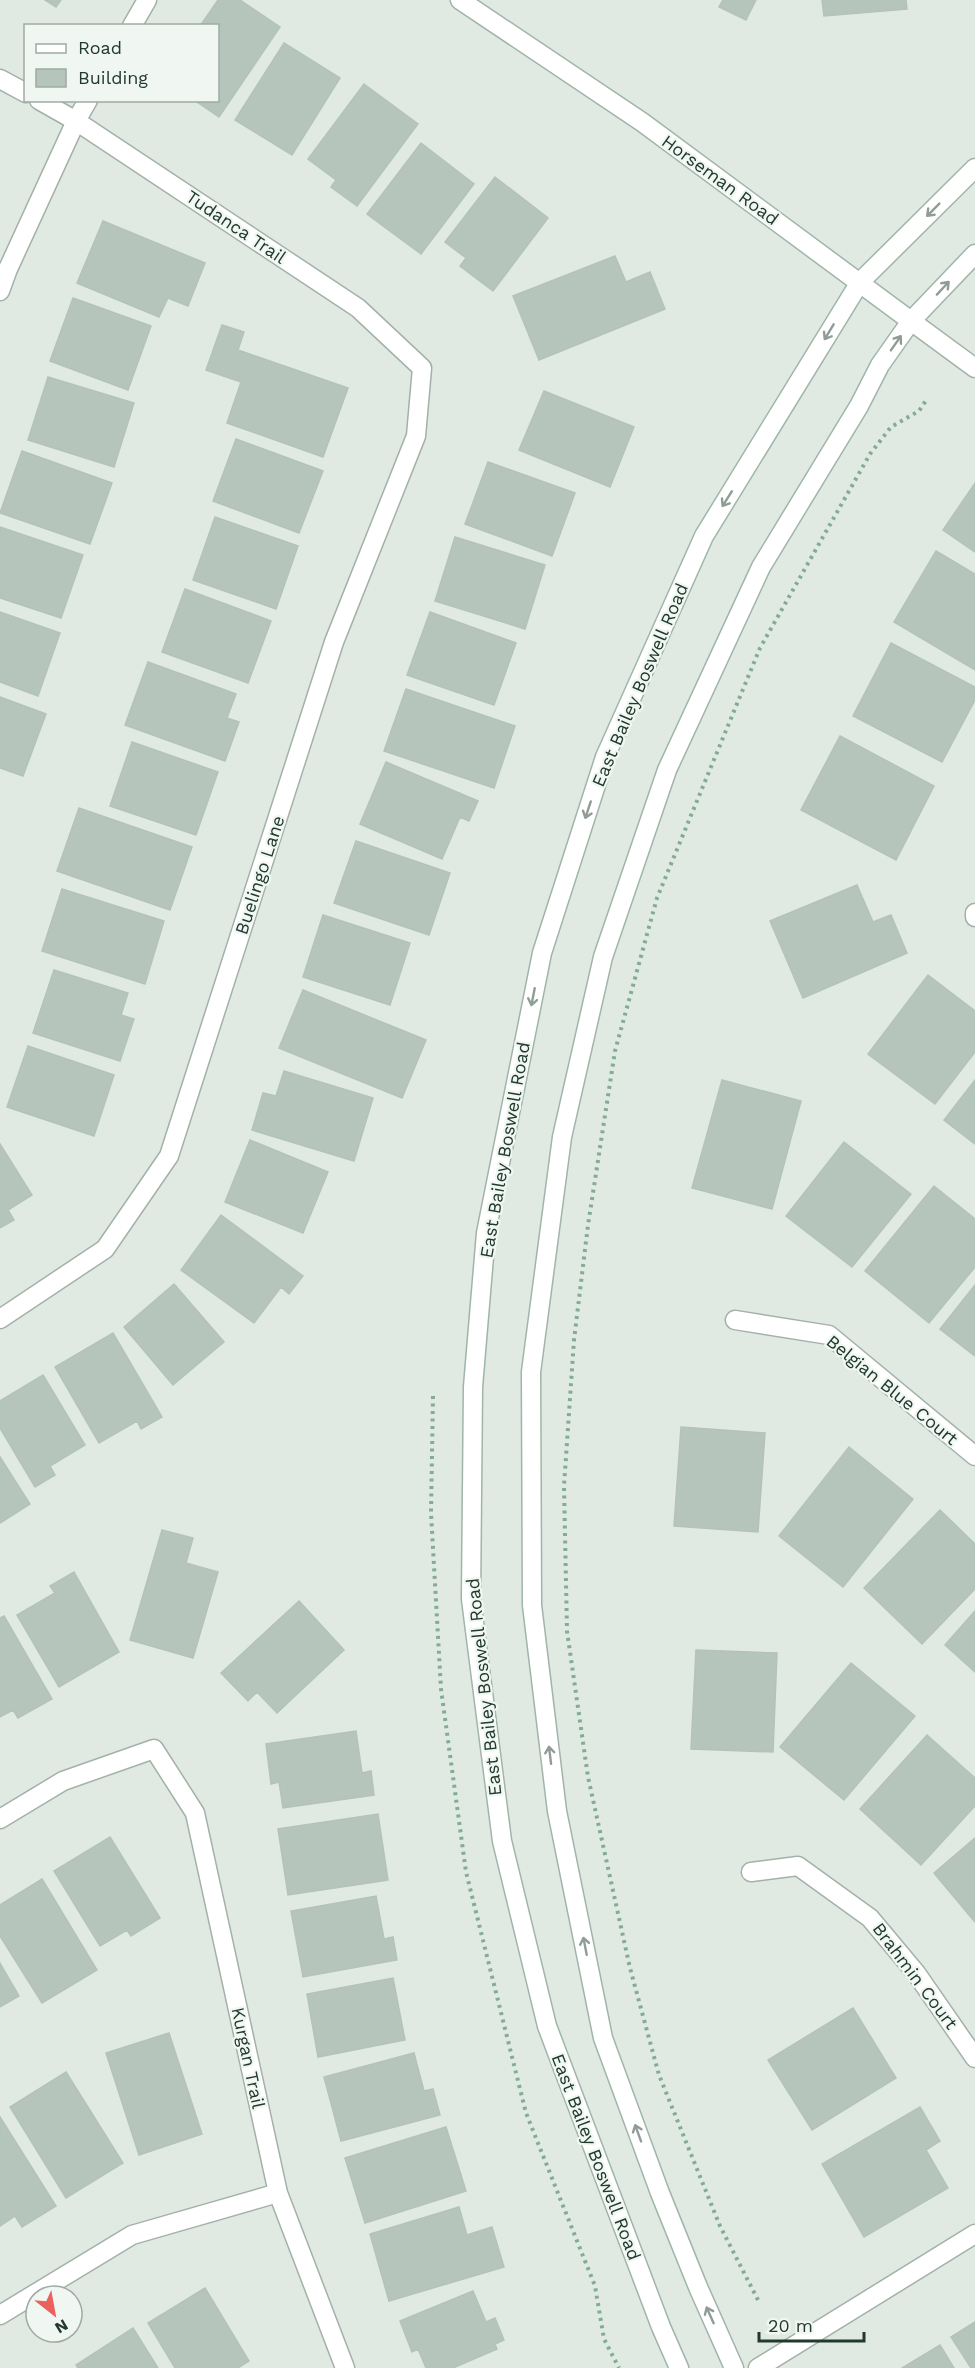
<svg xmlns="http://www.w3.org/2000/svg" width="975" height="2368" font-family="'Work Sans',sans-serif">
	<rect width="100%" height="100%" fill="#e0eae3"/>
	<path fill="#b6c5bc" stroke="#b3c3b9" stroke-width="1.5" d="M45 0H61L56 7Z
		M218 0H240L280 27 219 117 194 100H218V26H200Z
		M723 0H756L746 20 719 7Z
		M822 0H906L907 9 824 16Z
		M284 43 340 78 292 155 235 120Z
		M364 84 418 124 357 206 331 187 336 180 308 159Z
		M421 143 474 184 421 254 367 214Z
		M495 177 548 218 493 291 460 266 466 258 445 242Z
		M103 221 205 263 188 306 168 298 159 317 77 283Z
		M615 256 626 282 650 272 665 309 539 360 513 296Z
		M73 298 151 326 128 390 50 361Z
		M222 325 244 332 238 350 348 388 323 457 227 423 241 382 206 370Z
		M48 377 134 403 114 467 28 440Z
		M544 391 634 427 610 487 519 450Z
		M236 439 323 471 299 533 213 501Z
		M22 451 112 483 90 544 0 513Z
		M488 462 575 493 552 556 465 524Z
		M975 483V552L943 530Z
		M215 517 298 546 276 609 193 580Z
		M0 527 83 555 61 618 0 598Z
		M455 537 545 565 525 629 435 601Z
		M936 551 975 574V670L894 622Z
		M185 589 271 621 248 683 162 652Z
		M0 612 60 633 38 696 0 682Z
		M430 612 516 643 494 705 407 675Z
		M891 643 975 687V700L942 762 853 716Z
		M148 662 236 694 227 718 239 722 225 761 125 725Z
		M406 689 515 726 494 788 384 751Z
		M0 697 46 714 23 776 0 768Z
		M840 736 934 786 896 860 801 810Z
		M132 742 218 772 196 835 110 806Z
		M386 762 478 801 469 821 460 817 442 859 360 824Z
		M79 808 192 847 170 910 57 871Z
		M356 841 450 873 429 935 334 903Z
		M857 885 873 922 891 915 907 953 803 998 770 921Z
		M62 889 164 921 145 984 42 951Z
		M323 915 410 943 390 1005 303 977Z
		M54 970 128 993 121 1015 134 1019 120 1061 33 1033Z
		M928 975 975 1011V1052L935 1104 868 1054Z
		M303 990 426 1040 402 1098 279 1048Z
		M28 1046 114 1075 94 1136 7 1107Z
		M284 1071 373 1098 354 1161 252 1130 263 1093 276 1096Z
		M722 1080 801 1101 772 1209 692 1188Z
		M975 1080V1144L944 1120Z
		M250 1140 328 1172 303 1233 225 1202Z
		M844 1142 911 1194 852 1267 786 1216Z
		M0 1144 32 1195 8 1210 14 1220 0 1228Z
		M934 1186 975 1219V1267L929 1323 865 1271Z
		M221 1215 303 1276 289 1294 281 1287 254 1323 181 1270Z
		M174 1284 224 1342 173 1385 124 1327Z
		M975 1285V1356L940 1329Z
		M113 1333 162 1417 141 1429 137 1421 99 1443 55 1367Z
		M43 1375 85 1445 50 1466 55 1475 35 1487 0 1428V1401Z
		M681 1427 765 1433 758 1532 674 1526Z
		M849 1447 913 1499 843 1587 779 1536Z
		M0 1457 30 1504 0 1523Z
		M940 1510 975 1544V1589L922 1644 864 1588Z
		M162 1530 193 1538 186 1563 218 1572 193 1658 130 1640Z
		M74 1572 119 1652 59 1687 17 1615 55 1593 50 1586Z
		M299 1601 344 1650 277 1713 257 1692 248 1701 221 1673Z
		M975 1611V1672L945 1645Z
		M4 1616 52 1699 18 1718 13 1710 0 1717V1618Z
		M696 1650 777 1653 773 1752 691 1749Z
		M851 1663 915 1716 844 1800 780 1747Z
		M356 1731 362 1773 371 1771 374 1795 283 1808 279 1782 271 1784 266 1744Z
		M927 1735 975 1778V1806L921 1865 860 1809Z
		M378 1814 388 1880 288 1895 278 1829Z
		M110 1837 160 1918 131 1936 127 1930 100 1946 54 1871Z
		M975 1838V1922L934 1873Z
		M42 1879 97 1970 42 2003 0 1936V1905Z
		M376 1896 384 1939 393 1937 397 1960 303 1977 291 1911Z
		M0 1963 19 1996 0 2007Z
		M393 1978 405 2040 318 2057 307 1994Z
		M853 2008 896 2078 812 2130 768 2060Z
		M169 2033 202 2134 139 2155 106 2053Z
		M414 2053 424 2091 433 2089 440 2115 341 2141 324 2077Z
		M66 2072 123 2163 66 2198 10 2107Z
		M920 2107 940 2141 926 2150 948 2188 864 2237 822 2164Z
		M0 2117 56 2206 22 2227 15 2216 0 2226Z
		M446 2127 466 2191 365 2223 345 2158Z
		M459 2207 467 2235 492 2227 504 2267 389 2301 370 2234Z
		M205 2288 249 2361 238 2368H175L148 2323Z
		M473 2291 486 2322 495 2318 504 2340 495 2344 497 2349 453 2368H426L418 2349 412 2352 400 2321Z
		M975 2322V2368H971L951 2337Z
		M133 2328 158 2368H78L76 2365Z
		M940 2345 954 2368H902Z"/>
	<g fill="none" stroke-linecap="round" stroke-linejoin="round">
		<g stroke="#a3b1a9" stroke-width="21">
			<path id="street" d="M132 26 147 0
				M0 79 26 93
				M0 291 8 269 76 121 88 100
				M911 321 975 368
				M975 913V917
				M0 1319 105 1249 169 1156 334 642 416 436 422 368 358 308 76 121 39 100
				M735 1320 829 1335 975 1456
				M0 1819 63 1781 154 1749 195 1813 278 2193 345 2368
				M751 1872 798 1866 870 1918 916 1973 975 2058
				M0 2315 132 2235 278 2193
				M758 2368 975 2234"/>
		</g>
		<g stroke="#a0b5a9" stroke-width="21">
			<path id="secondary" d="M460 0 642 122 911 321
				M679 2368 661 2327 547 2026 502 1841 471 1599 473 1387 486 1233 542 953 605 757 704 536 860 282 975 168
				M734 2368 698 2287 660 2193 603 2038 557 1811 532 1605 531 1372 562 1137 603 957 667 770 761 567 859 406 880 365 911 321 975 254"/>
		</g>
		<path stroke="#82ac96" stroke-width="4" stroke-dasharray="3 4.5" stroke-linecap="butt" d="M433 1396 431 1513 441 1689 466 1872 526 2113 595 2286 604 2339 619 2368
			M758 2300 720 2226 659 2075 630 1968 588 1777 567 1631 564 1486 574 1340 588 1225 615 1051 657 898 760 648 870 454 891 427 919 411 927 399"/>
		<use href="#street" stroke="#fff" stroke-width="18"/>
		<use href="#secondary" stroke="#fff" stroke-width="18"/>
	</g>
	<defs><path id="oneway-shaft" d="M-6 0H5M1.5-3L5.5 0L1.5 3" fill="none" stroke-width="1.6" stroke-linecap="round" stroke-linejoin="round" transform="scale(1.5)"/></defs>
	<g stroke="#909c96">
		<use href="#oneway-shaft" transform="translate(933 210) rotate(135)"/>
		<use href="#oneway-shaft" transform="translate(943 288) rotate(-47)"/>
		<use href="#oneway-shaft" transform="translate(829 332) rotate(121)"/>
		<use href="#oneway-shaft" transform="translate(896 343) rotate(-55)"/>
		<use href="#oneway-shaft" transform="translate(727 499) rotate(122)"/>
		<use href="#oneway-shaft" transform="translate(588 810) rotate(108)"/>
		<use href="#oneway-shaft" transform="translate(533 997) rotate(101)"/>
		<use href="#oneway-shaft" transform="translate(550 1755) rotate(-97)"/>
		<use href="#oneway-shaft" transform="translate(585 1946) rotate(-101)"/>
		<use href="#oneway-shaft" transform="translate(638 2133) rotate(-110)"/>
		<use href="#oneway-shaft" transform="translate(710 2315) rotate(-114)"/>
	</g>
	<g text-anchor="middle" stroke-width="4.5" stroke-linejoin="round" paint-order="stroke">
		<g font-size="18" fill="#22392e" stroke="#f0f7f2">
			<text transform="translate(720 180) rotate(36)" y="6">Horseman Road</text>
			<text transform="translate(236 227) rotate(34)" y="6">Tudanca Trail</text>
			<text transform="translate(640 685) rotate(-67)" y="6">East Bailey Boswell Road</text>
			<text transform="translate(260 875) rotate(-72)" y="6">Buelingo Lane</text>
			<text transform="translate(505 1150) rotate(-80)" y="6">East Bailey Boswell Road</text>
			<text transform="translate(892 1390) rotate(39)" y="6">Belgian Blue Court</text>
			<text transform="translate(484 1687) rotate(-96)" y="6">East Bailey Boswell Road</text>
			<text transform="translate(915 1976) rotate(53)" y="6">Brahmin Court</text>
			<text transform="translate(248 2058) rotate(78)" y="6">Kurgan Trail</text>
			<text transform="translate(596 2157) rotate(69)" y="6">East Bailey Boswell Road</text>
		</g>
	</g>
	<rect x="24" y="24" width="195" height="78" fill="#f0f7f2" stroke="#9eaba4" stroke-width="1.5"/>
	<rect x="36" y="44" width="30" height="9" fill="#ffffff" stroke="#9eaba4" stroke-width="1.5"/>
	<text x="78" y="54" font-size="18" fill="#22392e">Road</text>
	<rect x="36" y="69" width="30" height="18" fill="#b6c5bc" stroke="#9eaba4" stroke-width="1.5"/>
	<text x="78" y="84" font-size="18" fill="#22392e">Building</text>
	<g transform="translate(54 2314) rotate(149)"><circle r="28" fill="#f0f7f2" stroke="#9eaba4" stroke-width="1.5"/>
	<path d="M0-4.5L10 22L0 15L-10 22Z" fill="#ea615e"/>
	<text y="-9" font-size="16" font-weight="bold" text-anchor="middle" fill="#22392e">N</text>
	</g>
	<path d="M759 2332v9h105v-9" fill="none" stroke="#22392e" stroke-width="3"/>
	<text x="768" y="2332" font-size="18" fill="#22392e" stroke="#f0f7f2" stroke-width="4.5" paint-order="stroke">20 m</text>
</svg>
